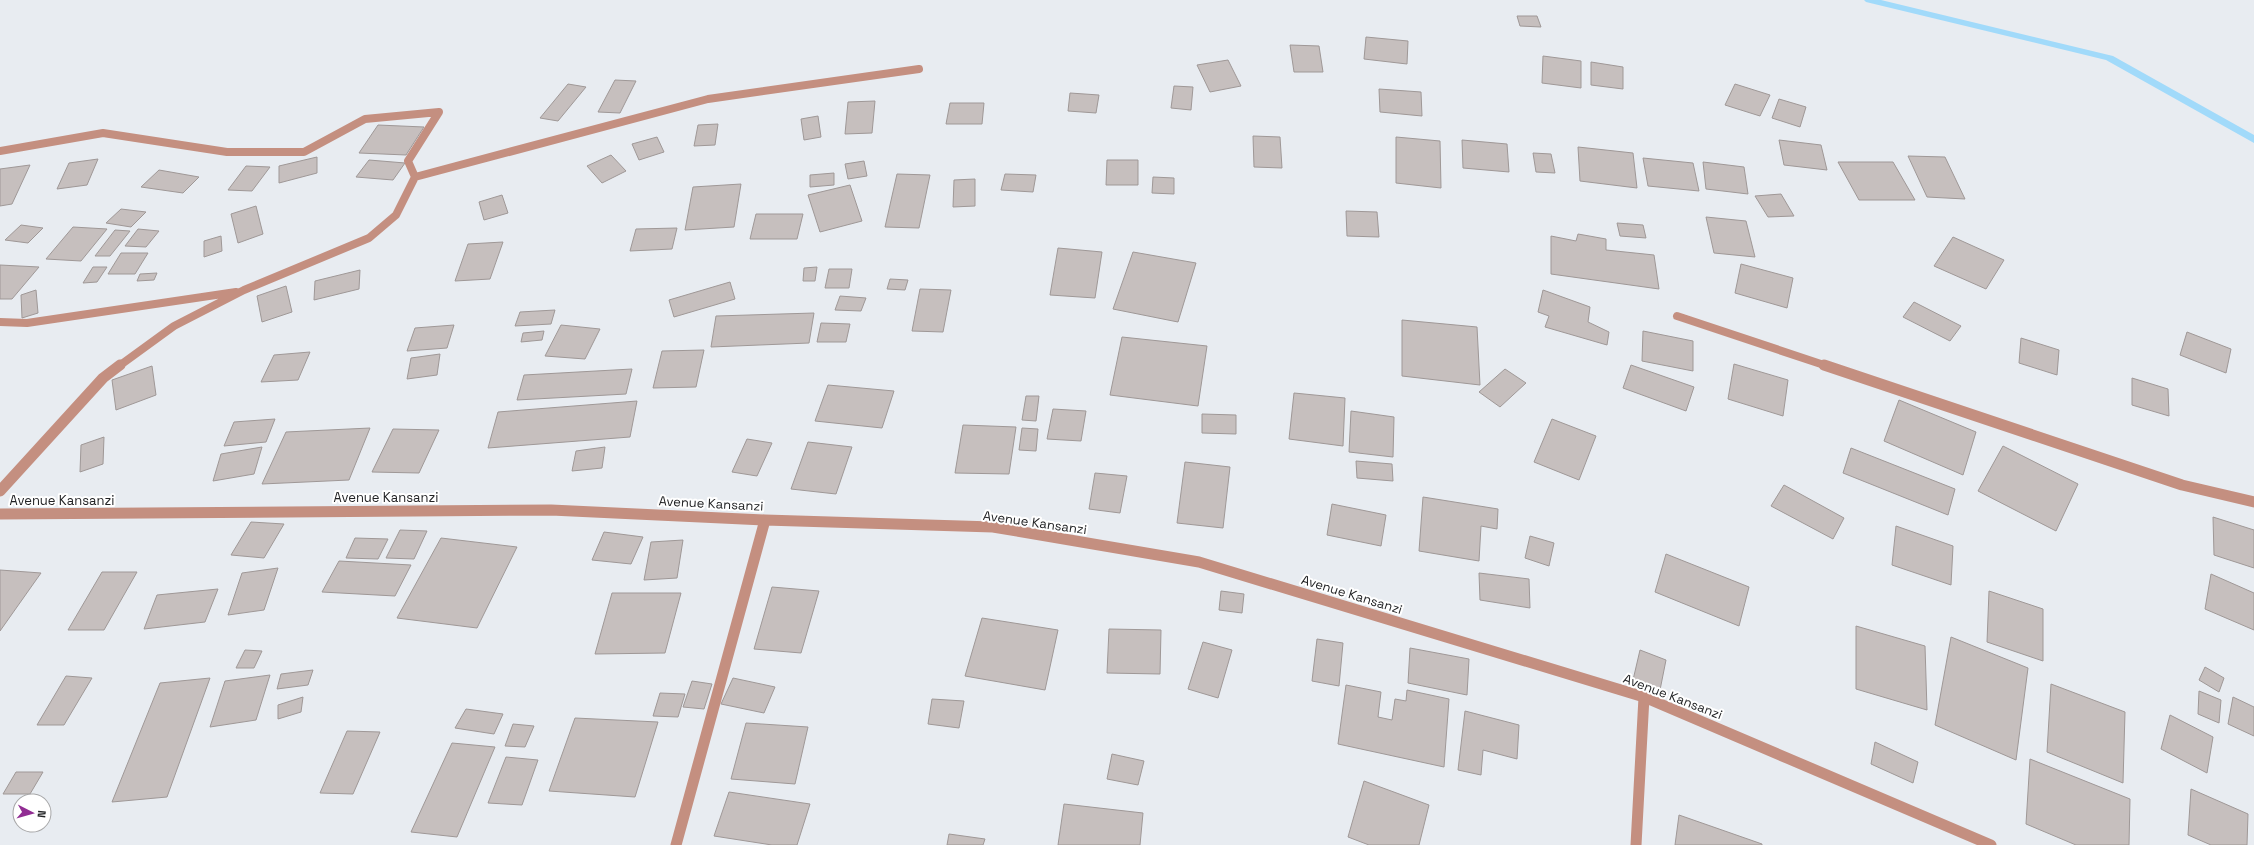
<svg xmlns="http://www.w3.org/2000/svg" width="2254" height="845" font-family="'Space Grotesk',sans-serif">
	<rect width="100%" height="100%" fill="#e8ecf1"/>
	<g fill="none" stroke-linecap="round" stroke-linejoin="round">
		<path fill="#a1dafa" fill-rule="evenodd" d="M1864 0H1881L2113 56 2254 135V143L2106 60 1866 2Z"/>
	</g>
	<path fill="#c6bfbe" stroke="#9f9897" d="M1517 16H1537L1541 27 1520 26Z
		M1366 37 1408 41 1407 64 1364 59Z
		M1290 45 1319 46 1323 72H1294Z
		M1543 56 1581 61V88L1542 83Z
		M1228 60 1241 86 1210 92 1197 65Z
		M1591 62 1623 67V89L1591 85Z
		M615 80 636 81 620 113 598 112Z
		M568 84 586 87 558 121 540 118Z
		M1735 84 1770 95 1760 116 1725 105Z
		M1174 86 1193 87 1191 110 1171 108Z
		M1379 89 1421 92 1422 116 1380 112Z
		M1070 93 1099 95 1096 113 1068 111Z
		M1779 99 1806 107 1800 127 1772 118Z
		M875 101 872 133 845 134 848 102Z
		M950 103H984L982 124H946Z
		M818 116 821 137 804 140 801 119Z
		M718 124 715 145 694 146 698 125Z
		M378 125 424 127 406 155 359 153Z
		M1253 136 1280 137 1282 168 1254 167Z
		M657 137 664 152 639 160 632 144Z
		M1396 137 1440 141 1441 188 1396 183Z
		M1462 140 1507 144 1509 172 1463 168Z
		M1779 140 1821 145 1827 170 1784 165Z
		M1578 147 1633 153 1637 188 1580 181Z
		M1533 153 1551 154 1555 173 1536 172Z
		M611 155 626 171 602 183 587 166Z
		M1908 156 1945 157 1965 199 1927 197Z
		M317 157V173L279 183V166Z
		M1643 158 1693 163 1699 191 1648 186Z
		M98 159 87 185 57 189 69 163Z
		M369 160 405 163 393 180 356 177Z
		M1107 160H1138V185H1106Z
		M864 161 867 176 848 179 845 164Z
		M1703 162 1744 167 1748 194 1706 189Z
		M1838 162H1893L1915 200H1859Z
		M30 165 12 204 0 206V169Z
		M246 166 270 167 252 191 228 190Z
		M159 170 199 177 183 193 141 187Z
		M834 173V185L810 187V175Z
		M897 174 930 175 919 228 885 227Z
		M1005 174 1036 175 1033 192 1001 190Z
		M1153 177 1174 178V194L1152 193Z
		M975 179V206L953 207 954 180Z
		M741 184 734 227 685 230 693 187Z
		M850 185 862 221 820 232 808 195Z
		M1781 194 1794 216 1768 217 1755 196Z
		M502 195 508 213 484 220 479 202Z
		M256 206 263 234 238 243 231 214Z
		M121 209 146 212 131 227 106 223Z
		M1346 211 1377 212 1379 237 1347 236Z
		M756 214H803L797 239H750Z
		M1706 217 1746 221 1755 257 1714 253Z
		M1617 223 1643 225 1646 238 1620 236Z
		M21 225 43 228 28 243 5 240Z
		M73 227 107 229 81 261 46 259Z
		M677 228 672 249 630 251 636 229Z
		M138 229 159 231 146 247 125 246Z
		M115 230 130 231 110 256H95Z
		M1578 234 1606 239V250L1654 255 1659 289 1551 274V236L1576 241Z
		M221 236 222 251 204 257V241Z
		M1953 237 2004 260 1986 289 1934 266Z
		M503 242 490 279 455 281 468 244Z
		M1058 248 1102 252 1095 298 1050 295Z
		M1133 252 1196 263 1178 322 1113 309Z
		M121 253H148L135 274H108Z
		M1741 264 1793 278 1787 308 1735 293Z
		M0 265 39 267 12 299H0Z
		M93 267H107L97 282 83 283Z
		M817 267 815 281H803L804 268Z
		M829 269H852L849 288H825Z
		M360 270 359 289 314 300 315 281Z
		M157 273 154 280 137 281 140 274Z
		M890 279 908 280 905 290 887 289Z
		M730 282 735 299 674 317 669 300Z
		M286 286 292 312 262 322 257 296Z
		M920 289 951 290 943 332 912 331Z
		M36 290 38 313 22 318 21 295Z
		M1543 290 1590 307 1588 322 1609 332 1607 345 1545 327 1549 316 1538 312Z
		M840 296 866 298 861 311 835 310Z
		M1914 302 1961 326 1950 341 1903 317Z
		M555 310 551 324 515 326 520 312Z
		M814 313 809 343 711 347 716 316Z
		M1402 320 1477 327 1480 385 1402 376Z
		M821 323 850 324 846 342H817Z
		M454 325 447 348 407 351 415 328Z
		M561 325 600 329 585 359 545 356Z
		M544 331 542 340 521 342 523 333Z
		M1643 331 1693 341V371L1642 361Z
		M2187 332 2231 349 2226 373 2180 355Z
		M1122 337 1207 346 1198 406 1110 395Z
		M2021 338 2059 350 2057 375 2019 363Z
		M704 350 696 387 653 388 662 351Z
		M310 352 298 380 261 382 274 355Z
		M440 354 437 375 407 379 411 358Z
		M1734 364 1788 380 1783 416 1728 399Z
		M1631 365 1694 387 1686 411 1623 388Z
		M152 366 156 395 116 410 112 380Z
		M632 369 626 394 517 400 524 375Z
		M1505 369 1526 383 1500 407 1479 392Z
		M2132 378 2168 389 2169 416 2132 405Z
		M828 385 894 391 882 428 815 421Z
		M1294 393 1345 398 1343 446 1289 439Z
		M1026 396H1039L1036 421 1022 420Z
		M1899 400 1976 432 1963 475 1884 441Z
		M637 401 630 437 488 448 498 412Z
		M1053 409 1086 411 1081 441 1047 439Z
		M1351 411 1394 417 1393 457 1349 452Z
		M1202 414 1236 415V434L1202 433Z
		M275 419 266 442 224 446 234 422Z
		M1552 419 1596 436 1579 480 1534 462Z
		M963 425 1016 427 1009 474 955 473Z
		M370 428 349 480 262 484 286 432Z
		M1022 428 1038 429 1036 451 1019 450Z
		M393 429 439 430 419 473 372 472Z
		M104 437 103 464 80 472 81 445Z
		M747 439 772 443 757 476 732 472Z
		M808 442 852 447 836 494 791 489Z
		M2003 446 2078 484 2056 531 1978 491Z
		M262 447 254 474 213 481 221 454Z
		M605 447 602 468 572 471 576 451Z
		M1851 448 1955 489 1948 515 1843 473Z
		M1356 461 1392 464 1393 481 1357 478Z
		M1185 462 1230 467 1223 528 1177 523Z
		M1095 473 1127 476 1120 513 1089 509Z
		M1784 485 1844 518 1833 539 1771 506Z
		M1423 497 1498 509 1497 529 1481 526 1479 561 1419 551Z
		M1332 504 1386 515 1381 546 1327 535Z
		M2213 517 2254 530V568L2214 555Z
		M251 522 284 524 264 558 231 555Z
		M1896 526 1953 546 1951 585 1892 565Z
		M400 530 427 531 414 559 386 558Z
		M604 532 643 537 631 564 592 560Z
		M1530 536 1554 543 1549 566 1525 558Z
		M355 538 388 539 378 559 346 558Z
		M441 538 517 547 477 628 397 618Z
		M683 540 677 578 644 580 651 542Z
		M1666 554 1749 587 1739 626 1655 592Z
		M339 561 411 565 395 596 322 592Z
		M278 568 264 610 228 615 242 573Z
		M0 570 41 573 0 631Z
		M102 572H137L104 630H68Z
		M1479 573 1529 579 1530 608 1480 600Z
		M2211 574 2254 593V630L2205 609Z
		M772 587 819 591 801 653 754 649Z
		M218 589 205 622 144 629 157 595Z
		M1221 591 1244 594 1242 613 1219 610Z
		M1989 591 2043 609V661L1987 642Z
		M612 593H681L665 653 595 654Z
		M982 618 1058 630 1045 690 965 676Z
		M1856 626 1925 646 1927 710 1856 689Z
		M1109 629 1161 630 1160 674 1107 673Z
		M1951 637 2028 668 2016 760 1935 725Z
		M1317 639 1343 643 1339 686 1312 681Z
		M1203 642 1232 650 1218 698 1188 689Z
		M1410 648 1469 659 1467 695 1408 683Z
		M245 650 262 651 254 668H236Z
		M1640 650 1666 660 1660 690 1633 680Z
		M2205 667 2224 678 2219 692 2199 680Z
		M313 670 308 685 277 689 281 674Z
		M270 675 256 720 210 727 225 681Z
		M66 676 92 678 64 725H37Z
		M210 678 167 797 112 802 160 683Z
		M733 678 775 687 764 713 721 704Z
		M692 681 712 684 704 709 683 707Z
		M2051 684 2125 712 2123 783 2047 752Z
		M1346 685 1381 692 1378 717 1392 720 1395 699 1406 701 1407 690 1449 699 1444 767 1338 744Z
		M2199 691 2221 700 2219 723 2198 714Z
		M660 693 685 694 678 717 653 716Z
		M303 697 301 712 278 719V705Z
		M2233 697 2254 707V736L2228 724Z
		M932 699 964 701 959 728 928 724Z
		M466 709 503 714 494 734 455 728Z
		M1465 711 1519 725 1517 759 1483 750 1481 775 1458 770Z
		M2170 715 2213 737 2207 773 2161 749Z
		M575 718 658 722 635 797 549 791Z
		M746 723 808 727 795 784 731 779Z
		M513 724 534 726 525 747 505 746Z
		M347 731 380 732 353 794 320 793Z
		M1875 742 1918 762 1913 783 1871 764Z
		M452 743 495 747 457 837 411 832Z
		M1112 754 1144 761 1138 785 1107 779Z
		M506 757 538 760 522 805 488 803Z
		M2030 759 2130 799 2129 845H2076L2026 824Z
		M16 772H43L30 794H3Z
		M1364 781 1429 805 1419 845H1369L1348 837Z
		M2191 789 2248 814 2247 845H2211L2188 835Z
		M729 792 810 804 797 845H772L714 836Z
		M1064 804 1143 813 1140 845H1058Z
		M1679 815 1762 844V845H1675Z
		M949 834 985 839 983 845H947Z"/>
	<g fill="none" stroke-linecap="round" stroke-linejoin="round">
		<path stroke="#c48f80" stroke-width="8" d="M0 151 103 133 227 152H304L365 119 439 112 408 161 415 177 396 215 369 238 244 290 174 326 119 366
			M415 177 708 99 919 69
			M1677 316 1827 366
			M0 322 27 323 236 292"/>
		<path stroke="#c48f80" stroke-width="11" d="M1824 365 2182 485 2254 502
			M0 491 103 378 120 365
			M0 514 551 510 765 520 993 527 1199 562 1644 697 1991 845
			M676 845 765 520
			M1636 845 1644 697"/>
	</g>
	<g text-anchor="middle" stroke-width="4" stroke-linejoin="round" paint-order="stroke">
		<g font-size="13" fill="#222325" stroke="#fff">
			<text x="386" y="502">Avenue Kansanzi</text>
			<text x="62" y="505">Avenue Kansanzi</text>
			<text transform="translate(711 503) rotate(3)" y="5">Avenue Kansanzi</text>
			<text transform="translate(1035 522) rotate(8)" y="5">Avenue Kansanzi</text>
			<text transform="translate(1352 594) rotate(17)" y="5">Avenue Kansanzi</text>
			<text transform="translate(1673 696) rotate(21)" y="5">Avenue Kansanzi</text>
		</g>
	</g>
	<g transform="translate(32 813) rotate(96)"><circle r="19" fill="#ffffff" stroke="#a7a7a8"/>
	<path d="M0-3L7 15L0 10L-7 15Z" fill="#912d93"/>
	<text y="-6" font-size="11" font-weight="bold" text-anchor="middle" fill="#222325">N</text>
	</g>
</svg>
